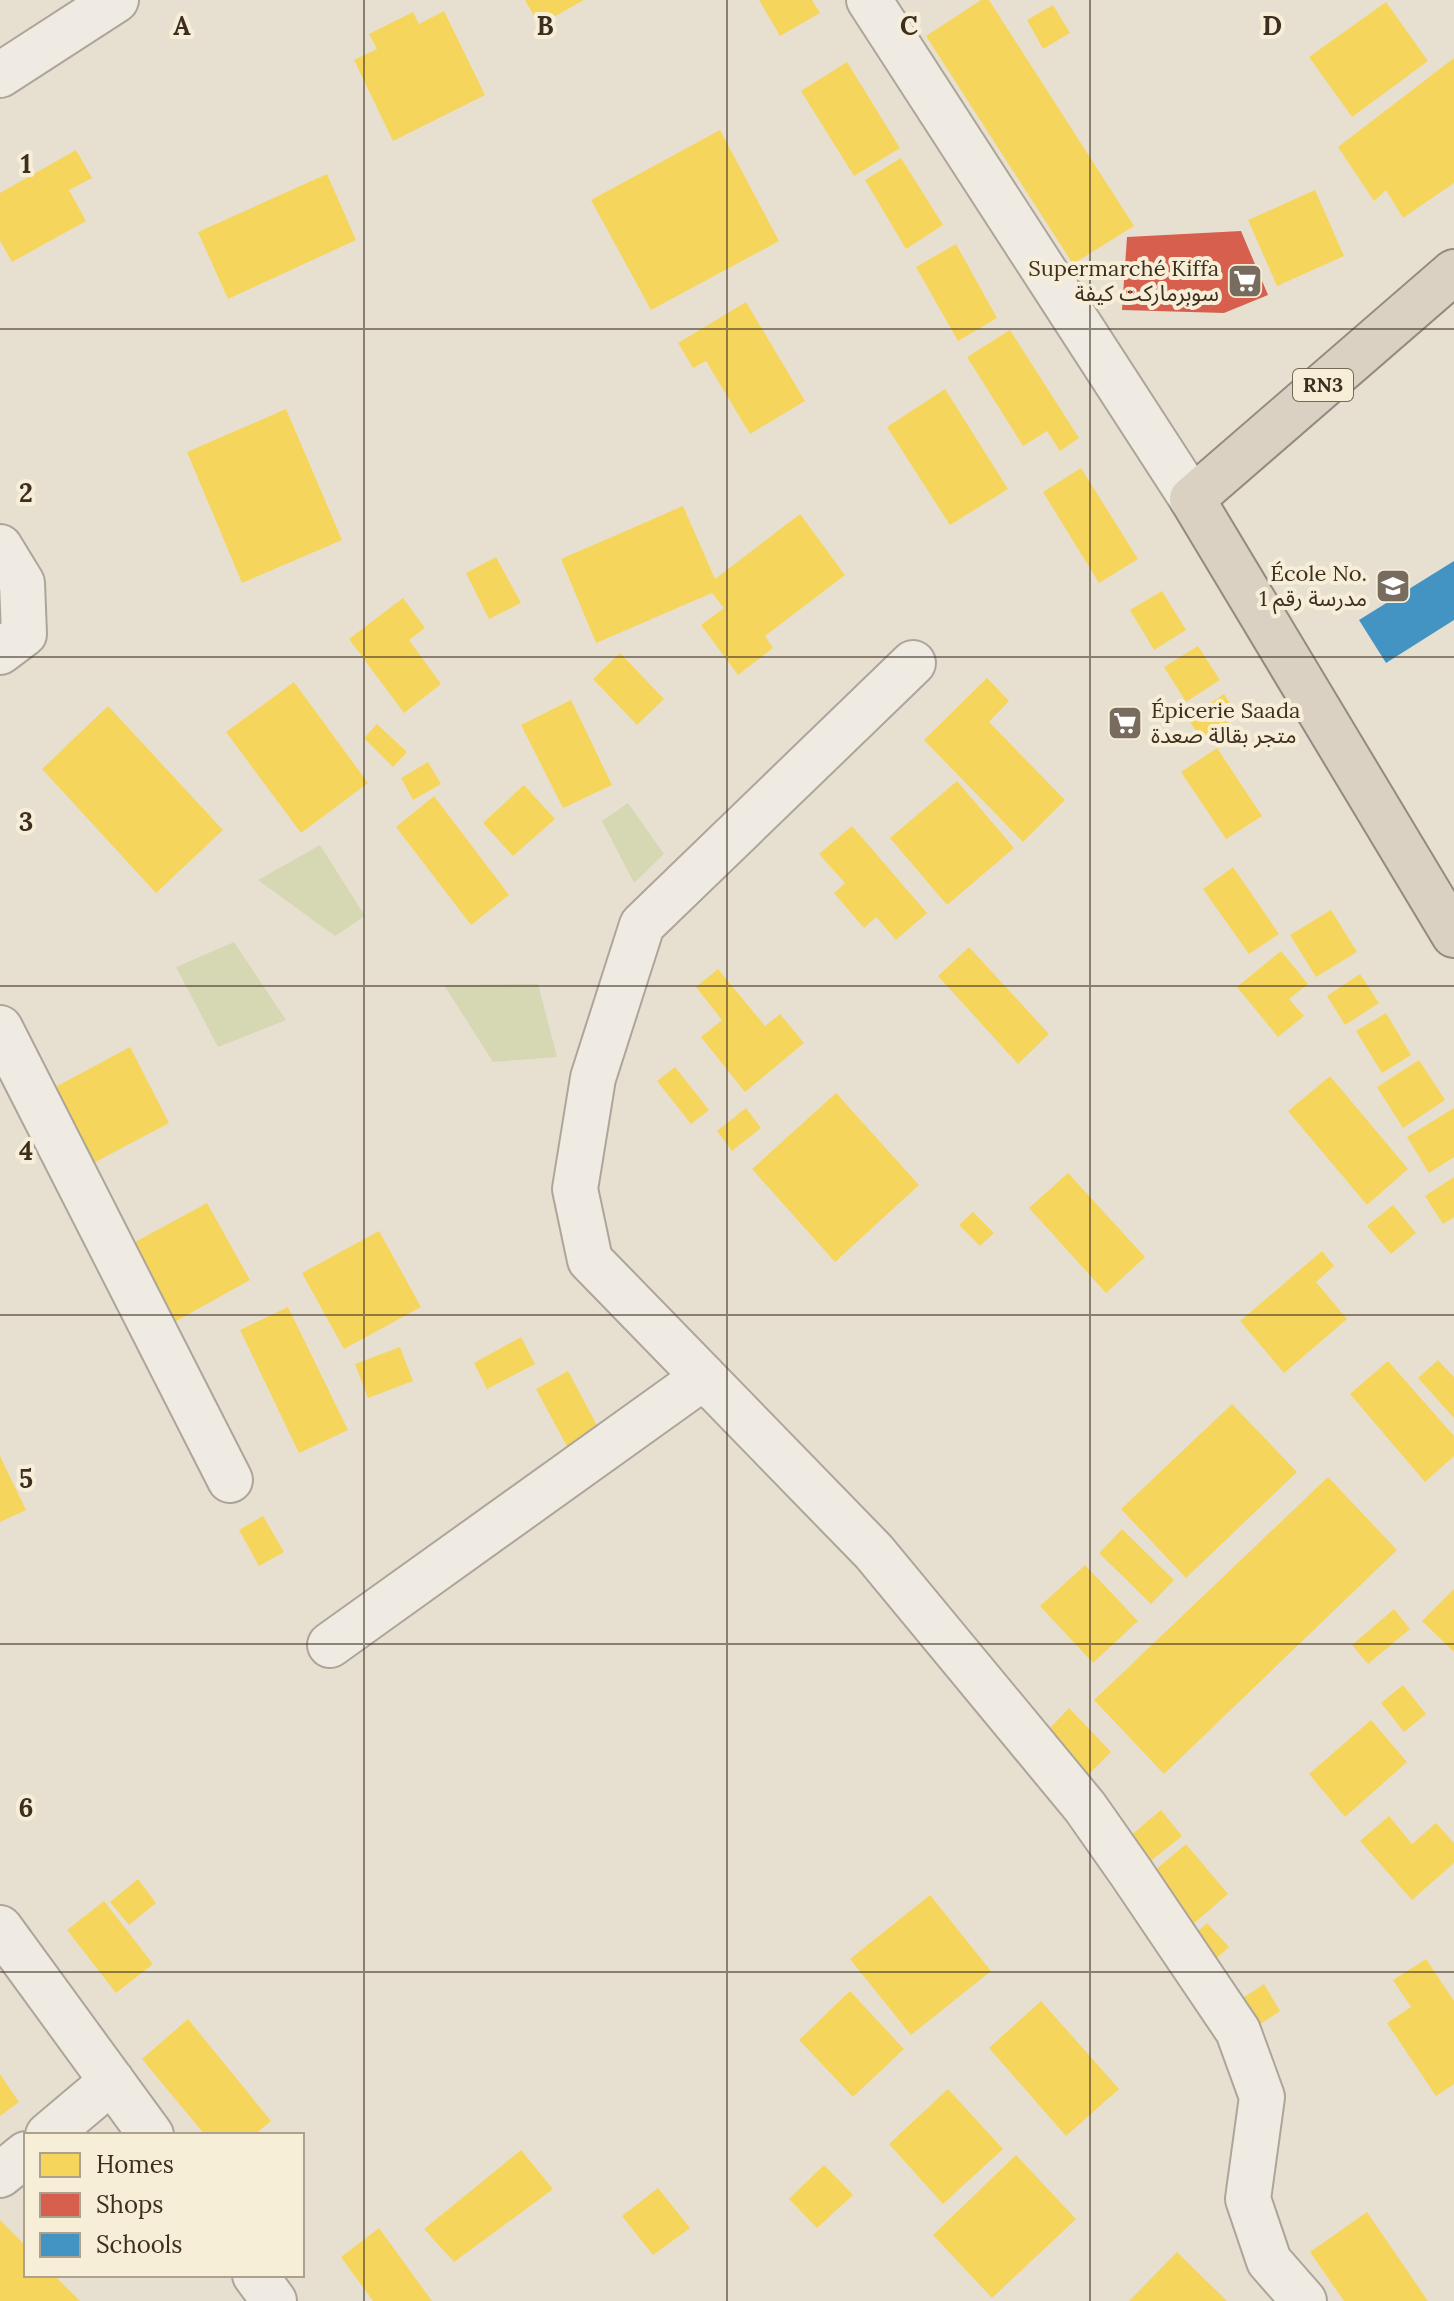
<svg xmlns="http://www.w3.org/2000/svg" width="1454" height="2301" font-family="Lora,'Noto Sans Arabic',serif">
	<rect width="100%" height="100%" fill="#e7e0d1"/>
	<path fill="#d6d7b3" d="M628 803 664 854 634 883 602 821Z
		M320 845 365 916 335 936 258 880Z
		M234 942 286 1020 218 1047 176 967Z
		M538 984 557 1057 493 1062 444 985Z"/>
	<path fill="#f6d55c" d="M525 0H584L539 25Z
		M759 0H812L820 13 780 36Z
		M981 0H989L1134 226 1073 264 926 36Z
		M1386 2 1428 61 1352 117 1309 57Z
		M1053 5 1070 33 1043 49 1027 20Z
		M444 11 485 95 393 141 354 60 377 49 369 34 413 12 419 24Z
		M1454 58V183L1403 218 1386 190 1374 201 1338 147Z
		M847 62 900 148 854 176 801 91Z
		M720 130 779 241 651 310 591 200Z
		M76 150 92 178 69 190 86 221 12 262 0 241V193Z
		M901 158 943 225 906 249 865 180Z
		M327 174 356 240 228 299 198 232Z
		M1315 190 1344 256 1277 286 1248 220Z
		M956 244 997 318 958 341 916 267Z
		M746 302 805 401 750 434 706 361 693 368 678 343Z
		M1010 330 1079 438 1060 451 1047 431 1023 446 967 357Z
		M945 389 1008 489 950 525 887 427Z
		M286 409 342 540 242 583 187 452Z
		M1081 468 1138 559 1099 583 1043 492Z
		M683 506 715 579 800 514 845 575 765 636 773 648 738 675 701 625 724 608 712 593 596 643 561 559Z
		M496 557 521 603 489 619 466 573Z
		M1162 591 1186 630 1154 650 1130 610Z
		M403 598 425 628 409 640 441 684 404 713 349 639Z
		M1198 646 1220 680 1186 702 1164 667Z
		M620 653 664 699 637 725 593 679Z
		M987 678 1009 701 989 722 1065 800 1023 842 924 740Z
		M294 682 368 783 301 833 226 732Z
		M1224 694 1238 716 1202 740 1188 719Z
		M571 700 612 785 563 808 521 725Z
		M108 706 223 830 156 893 42 769Z
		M377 724 407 752 393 767 364 738Z
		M1217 748 1262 816 1226 839 1181 772Z
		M428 762 441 784 413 800 401 778Z
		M957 781 1014 848 947 905 890 838Z
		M524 785 555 819 513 856 483 823Z
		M434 796 509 895 471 925 396 827Z
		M852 826 927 913 896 940 876 917 864 928 834 893 845 883 819 854Z
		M1233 867 1279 934 1249 954 1203 889Z
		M1331 910 1357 952 1316 977 1290 935Z
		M969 947 1049 1034 1018 1064 938 976Z
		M1281 951 1308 984 1289 999 1304 1016 1278 1037 1237 987Z
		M718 969 765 1026 780 1014 804 1043 745 1092 701 1037 722 1020 696 987Z
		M1360 974 1379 1003 1345 1025 1327 996Z
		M1386 1013 1411 1055 1382 1073 1356 1031Z
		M130 1047 169 1123 88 1166 48 1091Z
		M1419 1060 1445 1100 1403 1128 1377 1087Z
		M675 1067 709 1110 691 1124 657 1081Z
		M1330 1076 1408 1169 1367 1205 1288 1111Z
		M836 1093 919 1185 835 1262 752 1169Z
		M746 1108 761 1128 732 1151 717 1131Z
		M1454 1108V1157L1429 1173 1407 1137Z
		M1068 1173 1145 1257 1106 1293 1029 1208Z
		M1454 1177V1217L1443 1224 1425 1196Z
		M207 1203 250 1280 169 1325 126 1247Z
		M1393 1205 1416 1233 1391 1254 1367 1226Z
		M973 1212 994 1233 980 1246 959 1225Z
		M379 1231 421 1307 344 1349 302 1273Z
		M1322 1251 1334 1266 1316 1282 1347 1319 1284 1373 1240 1321Z
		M288 1307 348 1430 299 1453 240 1330Z
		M521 1337 535 1364 487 1389 474 1363Z
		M400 1347 413 1381 368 1398 355 1364Z
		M1438 1360 1454 1377V1418L1418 1378Z
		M1388 1361 1454 1436V1456L1425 1482 1350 1394Z
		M568 1371 601 1433 569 1450 536 1389Z
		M1232 1404 1297 1472 1186 1578 1121 1509Z
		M0 1456 26 1510 0 1522Z
		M1328 1477 1397 1550 1164 1774 1094 1700Z
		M263 1516 284 1552 259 1566 239 1530Z
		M1122 1529 1174 1580 1151 1604 1099 1553Z
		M1085 1565 1138 1621 1093 1663 1040 1606Z
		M1454 1589V1652L1422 1621Z
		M1394 1609 1410 1629 1368 1664 1352 1645Z
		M1403 1685 1426 1714 1404 1732 1381 1703Z
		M1069 1708 1111 1752 1087 1776 1045 1733Z
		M1371 1720 1407 1762 1345 1817 1309 1774Z
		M1161 1810 1182 1836 1137 1872 1117 1847Z
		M1389 1816 1412 1844 1436 1823 1454 1843V1863L1412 1900 1360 1841Z
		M1186 1844 1228 1894 1184 1932 1142 1881Z
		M138 1879 156 1903 129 1925 110 1902Z
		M930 1895 991 1971 911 2035 850 1959Z
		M104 1901 153 1964 116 1993 67 1930Z
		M1207 1923 1229 1947 1207 1967 1185 1943Z
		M1426 1959 1454 2001V2084L1436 2096 1387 2023 1411 2007 1393 1980Z
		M1264 1984 1280 2011 1259 2025 1243 1998Z
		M850 1991 904 2049 853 2097 799 2040Z
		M1041 2001 1119 2089 1066 2136 989 2048Z
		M188 2019 271 2121 254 2135H205L142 2059Z
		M0 2074 19 2102 0 2116Z
		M948 2089 1003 2149 943 2204 889 2144Z
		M521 2150 553 2189 454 2262 424 2229Z
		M1016 2155 1076 2219 992 2298 933 2235Z
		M824 2165 853 2195 817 2228 789 2199Z
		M658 2188 690 2228 653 2255 622 2216Z
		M1367 2212 1428 2301H1344L1310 2252Z
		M0 2220 26 2246V2275H54L80 2301H0Z
		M379 2228 432 2301H373L341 2257Z
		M1177 2252 1227 2301H1129Z"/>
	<path fill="#d6604d" d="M1241 231 1268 295 1224 313 1122 310 1127 237Z"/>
	<path fill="#4393c3" d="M1454 561V620L1386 663 1359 620Z"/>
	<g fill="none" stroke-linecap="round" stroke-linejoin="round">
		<g stroke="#ada599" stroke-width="48">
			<path id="street" d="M869 0 1192 499
				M0 75 116 0
				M0 547 22 583 24 634 0 652
				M913 663 642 925 593 1078 575 1189 590 1260 874 1552 1085 1807 1132 1874 1238 2031 1262 2097 1248 2199 1269 2261 1304 2301
				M0 1028 230 1480
				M330 1645 704 1377
				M0 1928 151 2135
				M48 2135 112 2081
				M0 2175 26 2154
				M255 2275 274 2301"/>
		</g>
		<g stroke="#928b80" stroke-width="48">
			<path id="highway" d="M1454 272 1192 499 1454 935"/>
		</g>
		<use href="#street" stroke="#efebe3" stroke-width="44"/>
		<use href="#highway" stroke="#dad1c2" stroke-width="44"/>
	</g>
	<path fill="none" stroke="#3d2e20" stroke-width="2" stroke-opacity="0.55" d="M364 0V2301M727 0V2301M1090 0V2301M0 329H1454M0 657H1454M0 986H1454M0 1315H1454M0 1644H1454M0 1972H1454"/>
	<defs>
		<g id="supermarket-square" transform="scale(1.8)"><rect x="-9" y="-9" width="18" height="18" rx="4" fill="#786c5e" stroke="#f7eed8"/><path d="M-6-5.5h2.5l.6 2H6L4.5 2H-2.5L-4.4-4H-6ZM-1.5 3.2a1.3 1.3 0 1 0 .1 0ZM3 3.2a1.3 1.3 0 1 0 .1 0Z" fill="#fff"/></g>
		<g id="school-square" transform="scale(1.8)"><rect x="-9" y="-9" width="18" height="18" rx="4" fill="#786c5e" stroke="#f7eed8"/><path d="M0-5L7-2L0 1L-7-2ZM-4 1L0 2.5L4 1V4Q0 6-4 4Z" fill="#fff"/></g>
	</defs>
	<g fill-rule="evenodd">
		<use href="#supermarket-square" x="1245" y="281"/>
		<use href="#school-square" x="1393" y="586"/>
		<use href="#supermarket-square" x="1125" y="723"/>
	</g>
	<g text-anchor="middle" stroke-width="8" stroke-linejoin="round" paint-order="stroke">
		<rect fill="#f7eed8" stroke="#756857" stroke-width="2" x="1293" y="369" width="60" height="32" rx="6"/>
		<g font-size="20" font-weight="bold" fill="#3d2e20">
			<text x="1323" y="392">RN3</text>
		</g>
		<g font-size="22" fill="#3d2e20" stroke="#f7eed8" text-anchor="end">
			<text x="1219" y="276">Supermarché Kiffa<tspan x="1219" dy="25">سوبرماركت كيفة</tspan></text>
			<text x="1367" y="581">École No.<tspan x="1367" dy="25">1 مدرسة رقم</tspan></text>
			<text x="1151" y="718" text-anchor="start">Épicerie Saada<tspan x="1151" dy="25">متجر بقالة صعدة</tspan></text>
		</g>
	</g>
	<g font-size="26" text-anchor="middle" font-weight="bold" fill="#3d2e20" stroke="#f7eed8" stroke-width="8" stroke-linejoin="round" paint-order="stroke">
		<text x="182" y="35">A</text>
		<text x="545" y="35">B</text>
		<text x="909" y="35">C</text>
		<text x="1272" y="35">D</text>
		<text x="26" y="173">1</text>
		<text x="26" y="502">2</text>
		<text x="26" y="831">3</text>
		<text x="26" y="1160">4</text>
		<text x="26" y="1488">5</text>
		<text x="26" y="1817">6</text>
	</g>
	<rect x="24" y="2133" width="280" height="144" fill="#f7eed8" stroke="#ada18e" stroke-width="2"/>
	<rect x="40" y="2153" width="40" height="24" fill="#f6d55c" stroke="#ada18e" stroke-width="2"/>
	<text x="96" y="2173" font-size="24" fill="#3d2e20">Homes</text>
	<rect x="40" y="2193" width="40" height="24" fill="#d6604d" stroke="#ada18e" stroke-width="2"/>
	<text x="96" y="2213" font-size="24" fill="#3d2e20">Shops</text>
	<rect x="40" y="2233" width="40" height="24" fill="#4393c3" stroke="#ada18e" stroke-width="2"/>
	<text x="96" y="2253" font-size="24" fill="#3d2e20">Schools</text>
</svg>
